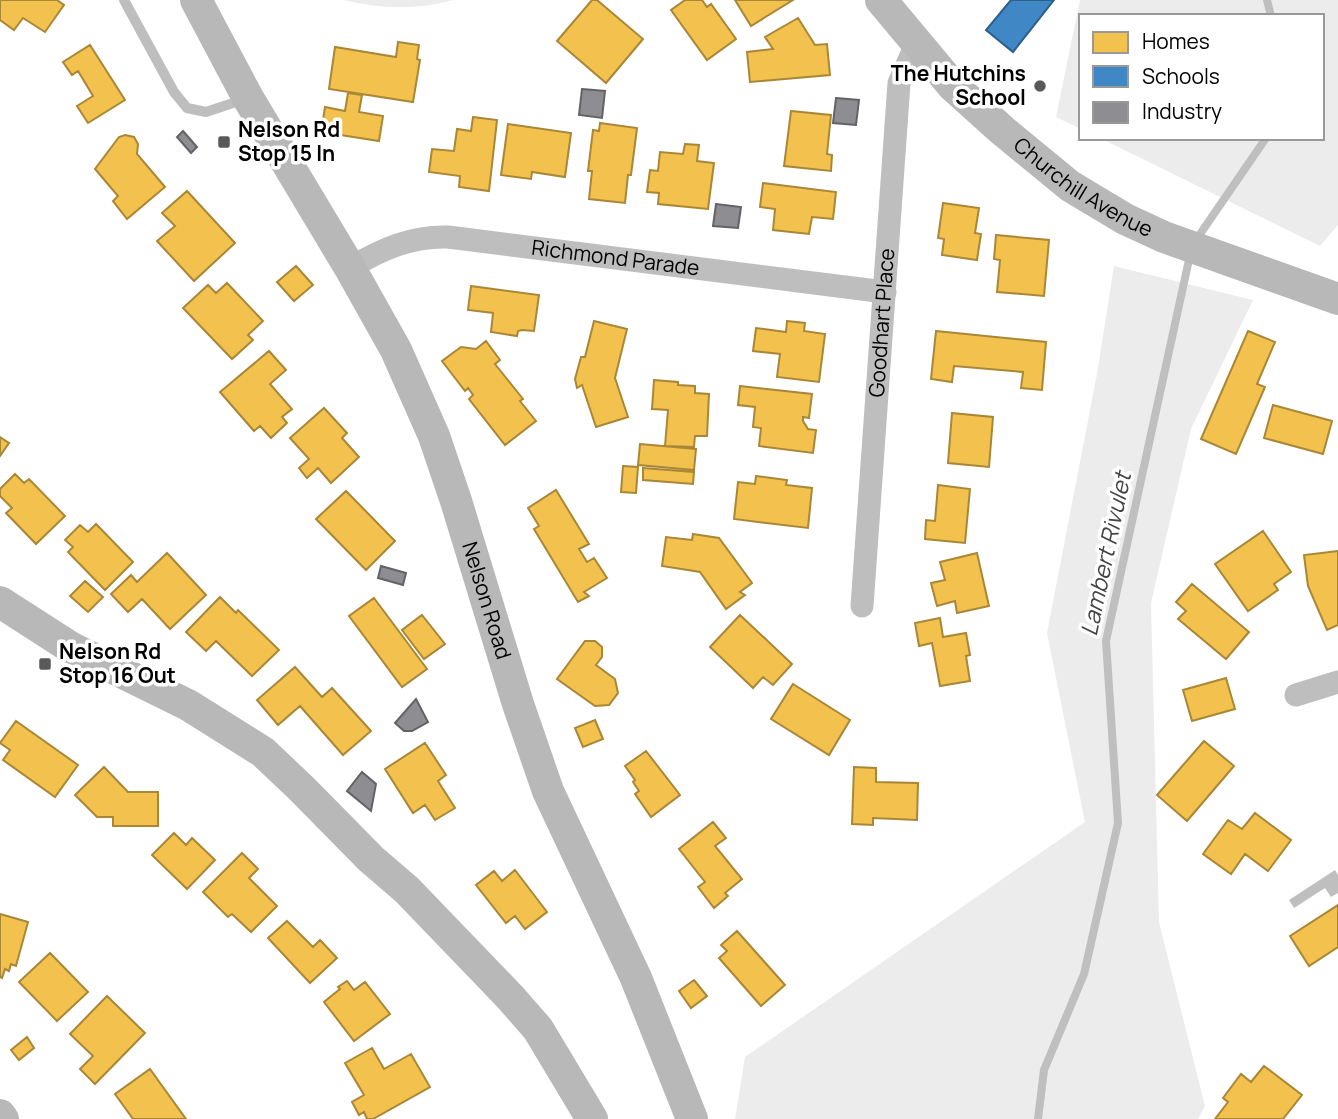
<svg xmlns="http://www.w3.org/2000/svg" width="1338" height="1119" font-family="Manrope,sans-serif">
	<rect width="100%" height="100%" fill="#fff"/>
	<path fill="#ececec" d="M343 0H453C417 10 380 9 343 0Z
		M1080 0H1338V225L1320 246 1100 138H1322V16H1081V129L1056 117Z
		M1114 266 1253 300 1191 429 1151 603 1159 922 1205 1106 1198 1119H735L745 1057 1085 822 1047 633 1097 374Z"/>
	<path fill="#bfbfbf" d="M1335 870 1338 875V893L1331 897 1325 888 1294 908 1289 900Z"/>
	<path fill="#f2c14e" stroke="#a98737" stroke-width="2" d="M0 0H57L64 5 45 32 23 18 14 30 0 20Z
		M592 0H597L643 39 606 83 557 41Z
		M685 0H702L707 7 711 4 736 39 707 60 671 10Z
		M735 0H793L751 26Z
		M798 18 815 45 827 44 830 75 750 82 747 52 773 49 765 37Z
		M398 42 419 45 417 59 420 60 413 102 329 89 335 47 396 57Z
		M90 45 125 100 88 123 77 106 93 96 78 71 72 75 63 62Z
		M348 93 362 95 359 112 383 116 379 141 321 132 325 107 345 111Z
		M791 111 831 115 827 154 832 155 831 171 784 166Z
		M473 117 497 120 489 191 459 187 460 176 429 172 432 149 454 151 457 129 471 131Z
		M600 123 637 128 631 175H628L625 203 589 199 592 171H588L593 130 599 131Z
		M508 124 571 133 565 177 532 172 531 179 501 175Z
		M125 135 134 137 138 144 137 154 165 187 127 219 113 201 118 196 95 169 119 137Z
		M685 144 699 145 697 161 714 163 708 209 658 204 659 193 647 192 650 170 658 171 660 152 683 154Z
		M763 183 836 192 833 219 812 217 809 234 773 230 775 209 760 207Z
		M187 191 235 243 194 281 157 241 175 226 162 213Z
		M943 203 979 208 975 233 981 234 977 260 942 255 944 239 938 238Z
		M996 235 1049 240 1044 296 997 292 1000 260 994 259Z
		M296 266 313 285 294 301 277 282Z
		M227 283 263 321 248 335 253 340 232 359 183 308 208 285 216 293Z
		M471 286 539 295 534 331 522 330 518 331 517 336 491 332 493 313 468 310Z
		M594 321 627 329 615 378 628 417 596 427 582 385 577 388 575 379 581 357H585Z
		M787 321 805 323 804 331 825 334 819 382 777 377 780 354 753 351 756 328 786 332Z
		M936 331 1046 342 1042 390 1021 388 1023 372 954 366 952 382 931 379Z
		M1248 331 1275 342 1257 384 1265 387 1236 454 1201 439Z
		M486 341 500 360 495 364 523 399 520 401 536 421 505 445 469 399 473 395 468 388 465 391 442 361 461 347 476 349Z
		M269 351 286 370 270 384 292 409 282 417 287 423 271 438 260 426 254 431 220 392Z
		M654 380 678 382V385L695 386V393L709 394 707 436H695L694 447 665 446 668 410 652 409Z
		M740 386 812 394 809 418 803 417V421L808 429 816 430 813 453 759 446 761 428 753 427 755 407 738 405Z
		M1273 405 1332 421 1323 454 1264 438Z
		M324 408 347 433 342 438 359 457 331 483 318 468 307 478 299 468 309 459 290 438Z
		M952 413 993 417 989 467 948 463Z
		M0 437 9 443 0 456Z
		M640 444 696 449 694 470 638 465Z
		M623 466 638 467 636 493 621 492Z
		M643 468 694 472 693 484 643 480Z
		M15 474 24 483 29 479 65 516 36 544 6 513 12 508 0 496V489Z
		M756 476 787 480 786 485 812 488 808 528 734 519 738 482 755 484Z
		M938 485 970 489 965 543 925 539 926 520 935 521Z
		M556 490 589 544 579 549 587 562 594 558 607 578 584 592 589 596 578 602 534 529 539 526 528 508Z
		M346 491 395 541 366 570 316 519Z
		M96 524 133 562 105 590 68 552 73 547 65 540 80 525 88 532Z
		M1263 531 1291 572 1274 584 1278 590 1248 611 1215 564Z
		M693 534 719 538 752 583 740 592 745 595 726 609 700 572 662 566 666 537 692 540Z
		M1338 551V625L1327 630 1308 586 1304 555Z
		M167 553 206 595 170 629 142 599 128 612 111 594 131 575 137 582Z
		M977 553 989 606 957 613 955 601 937 606 931 583 945 580 940 562Z
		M85 581 103 597 88 612 70 596Z
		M1192 584 1249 632 1226 659 1178 619 1186 611 1176 602Z
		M220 597 236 613 238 610 279 650 252 676 216 641 206 651 186 632Z
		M374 598 427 669 402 687 349 616Z
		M422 615 445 644 424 659 402 630Z
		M740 615 792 664 773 685 763 677 753 688 710 647Z
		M940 618 943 637 966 633 970 655 966 656 970 681 940 686 932 643 919 646 915 623Z
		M585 641H595L602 647V657L596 665 615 679 618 693 609 705 595 706 557 679Z
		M295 667 322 697 332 688 371 731 343 755 300 706 278 725 257 700Z
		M1226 678 1235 709 1192 721 1183 690Z
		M793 684 850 720 829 755 771 719Z
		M595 720 603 739 583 747 575 728Z
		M16 721 78 765 55 797 3 760 10 750 0 743Z
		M1204 741 1234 766 1187 821 1157 795Z
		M425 743 446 775 438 781 455 808 435 820 425 805 413 813 385 769Z
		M646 751 680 795 651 817 635 794 639 791 633 782 635 780 625 766Z
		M104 767 128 792H158V826H113V817H97L75 795Z
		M854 767 876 768V782L918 783 917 820 873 818V825L852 824Z
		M1255 813 1291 840 1268 871 1245 854 1231 874 1203 854 1228 820 1242 829Z
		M713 822 726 838 715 846 742 879 725 893 728 896 714 908 698 887 705 882 679 849Z
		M174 833 186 845 192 838 215 860 187 889 152 855Z
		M242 853 258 869 249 878 277 906 251 932 232 914 228 917 203 892Z
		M515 870 547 912 525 929 515 916 506 923 476 885 494 871 502 881Z
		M1338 905V947L1309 966 1290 936Z
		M0 914 28 922 16 966 11 964 9 971 5 969 2 978 0 977Z
		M287 921 313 947 320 940 337 958 310 983 268 938Z
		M737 931 785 985 761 1006 719 958 727 951 721 945Z
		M50 953 88 992 57 1021 19 982Z
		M694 980 707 996 691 1008 679 991Z
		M347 981 354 990 365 982 390 1014 354 1041 324 1002 340 989 338 987Z
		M107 996 145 1033 95 1084 80 1069 93 1056 70 1034Z
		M27 1037 34 1048 19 1060 11 1050Z
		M372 1048 384 1069 411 1054 430 1087 373 1119H367L364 1112 359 1115 352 1102 364 1095 345 1063Z
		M1264 1066 1302 1095 1283 1119H1215L1228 1102 1223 1098 1241 1074 1251 1082Z
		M150 1069 186 1119H133L115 1094Z"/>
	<path fill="#3f88c5" stroke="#2c5f8a" stroke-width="2" d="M1011 0H1054L1013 52 986 30Z"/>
	<path fill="#8d8d92" stroke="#636366" stroke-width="2" d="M582 89 605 91 602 118 579 115Z
		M836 98 859 100 856 125 833 123Z
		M183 131 197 147 191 153 177 137Z
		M716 204 741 207 738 228 713 226Z
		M381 566 406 573 403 585 378 578Z
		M416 699 428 722 412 731H404L395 723Z
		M362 772 376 784 371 811 347 791Z"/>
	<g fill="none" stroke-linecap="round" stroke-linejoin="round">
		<path stroke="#bfbfbf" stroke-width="8" d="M1267 0 1271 16
			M1196 240 1266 138
			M1038 1119 1044 1070 1084 974 1118 823 1106 641 1190 255"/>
		<path stroke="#bebebe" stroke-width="10" d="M124 0 174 92 187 108 206 112 245 99"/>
		<g stroke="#bebebe" stroke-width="23">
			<path id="s1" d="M350 268C382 249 411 236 448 237L885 292"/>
			<path id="s2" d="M862 606 899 83 916 44"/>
			<path d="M1296 695 1338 682"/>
		</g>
		<g stroke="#b8b8b8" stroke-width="32">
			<path id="s3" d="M196 0 248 98 350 268 396 350 434 436 456 501 518 704 548 791 636 978 692 1119"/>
			<path id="s4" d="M881 0 952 85 1003 131 1070 186 1125 219 1164 237 1338 299"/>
			<path d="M0 602 70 647 188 705 263 752 302 789 371 859 407 890 510 997 538 1029 592 1119"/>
			<path d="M0 1115 3 1119"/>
		</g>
	</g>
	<g fill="#595959" stroke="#fff" stroke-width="2.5">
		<circle cx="1040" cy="86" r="7"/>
		<rect x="217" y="135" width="14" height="14" rx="3.5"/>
		<rect x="38" y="657" width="14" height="14" rx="3.5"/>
	</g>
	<g text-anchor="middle" stroke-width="7" stroke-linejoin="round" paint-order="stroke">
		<g font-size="21" font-weight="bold" fill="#000" stroke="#fff" text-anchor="start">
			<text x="1026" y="81" text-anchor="end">The Hutchins<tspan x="1026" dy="24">School</tspan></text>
			<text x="238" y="137">Nelson Rd<tspan x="238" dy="24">Stop 15 In</tspan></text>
			<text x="59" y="659">Nelson Rd<tspan x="59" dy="24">Stop 16 Out</tspan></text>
		</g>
		<g font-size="21" fill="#000" stroke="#fff">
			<text dy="7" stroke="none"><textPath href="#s4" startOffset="278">Churchill Avenue</textPath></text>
			<text dy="7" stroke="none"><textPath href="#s1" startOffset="273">Richmond Parade</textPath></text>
			<text dy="7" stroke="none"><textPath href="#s2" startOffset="284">Goodhart Place</textPath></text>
			<text dy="7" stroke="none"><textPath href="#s3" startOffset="670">Nelson Road</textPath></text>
		</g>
		<g font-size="23" font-style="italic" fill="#444" stroke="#fff">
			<text transform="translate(1106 554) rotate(-78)" y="8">Lambert Rivulet</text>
		</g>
	</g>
	<rect x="1079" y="14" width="245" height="126" fill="#ffffff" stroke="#999999" stroke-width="2"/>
	<rect x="1093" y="32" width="35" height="21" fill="#f2c14e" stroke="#999999" stroke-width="2"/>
	<text x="1142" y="49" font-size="21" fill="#000000">Homes</text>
	<rect x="1093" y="66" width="35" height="21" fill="#3f88c5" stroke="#999999" stroke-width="2"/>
	<text x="1142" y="84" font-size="21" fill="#000000">Schools</text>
	<rect x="1093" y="102" width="35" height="21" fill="#8d8d92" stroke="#999999" stroke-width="2"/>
	<text x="1142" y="119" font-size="21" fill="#000000">Industry</text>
</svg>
